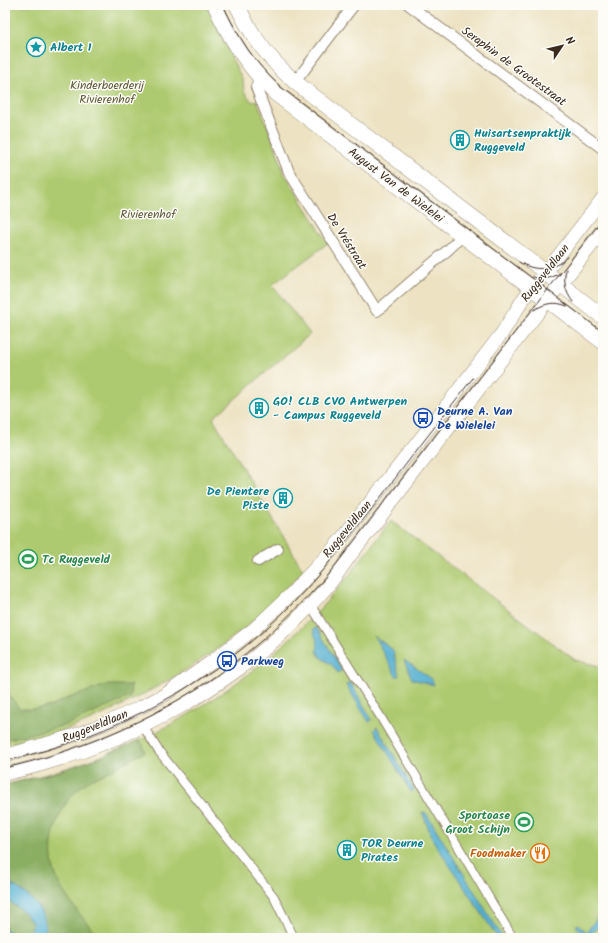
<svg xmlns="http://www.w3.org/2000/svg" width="608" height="943" font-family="Kalam,sans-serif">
	<rect width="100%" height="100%" fill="#fdfcf7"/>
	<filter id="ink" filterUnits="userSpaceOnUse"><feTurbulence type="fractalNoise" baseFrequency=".025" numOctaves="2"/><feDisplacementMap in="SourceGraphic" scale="8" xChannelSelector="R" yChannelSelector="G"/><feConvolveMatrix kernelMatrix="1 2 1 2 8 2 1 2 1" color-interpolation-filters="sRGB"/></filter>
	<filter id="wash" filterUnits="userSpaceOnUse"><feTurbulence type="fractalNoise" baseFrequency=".012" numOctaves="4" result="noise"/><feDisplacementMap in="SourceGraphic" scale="16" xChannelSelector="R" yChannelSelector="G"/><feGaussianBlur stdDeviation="0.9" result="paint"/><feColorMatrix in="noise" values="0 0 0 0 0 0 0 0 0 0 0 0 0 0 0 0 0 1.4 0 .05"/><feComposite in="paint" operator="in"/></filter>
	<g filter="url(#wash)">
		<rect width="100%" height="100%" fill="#ede2c2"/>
		<path fill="#aeca70" stroke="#747a47" d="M5 5H206L235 65 243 80 244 91 252 102 257 100 278 154 283 171 328 243 272 285 310 334 213 418 303 570C258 626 192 670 128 702 107 713 86 723 64 730 45 736 25 740 5 744Z
			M391 521 575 660 603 667V938H5V785C36 777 68 769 98 758 179 727 252 679 312 617 341 588 365 553 391 521Z"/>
		<path fill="#8aae62" stroke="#626c40" d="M5 682 10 697 20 709H32L52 706 63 700 106 685H131L130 697 66 725 5 740Z
			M139 740 143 745 145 752C130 760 116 767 102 775 95 778 88 781 83 785 58 804 45 843 55 873 62 896 85 920 100 938H5V785L50 774 97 758Z"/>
		<path fill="#51afd0" stroke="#466c77" d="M316 627 342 670 338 673 331 664 320 657 317 651 318 644 313 630Z
			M374 636 393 650 399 676H396Z
			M404 660 432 679 434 685 412 679Z
			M350 682 372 720 369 722 346 685Z
			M377 727 414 790 411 792 374 730Z
			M422 812 426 813 503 938H498L434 842Z
			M5 882C26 890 52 913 44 938H5V929C17 938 28 942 33 924L25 913 5 898Z
			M603 910V921L589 936 590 938H586L576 926 578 924 586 933Z"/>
	</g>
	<g filter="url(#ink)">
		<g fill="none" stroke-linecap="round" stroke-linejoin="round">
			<g stroke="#948670" stroke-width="10">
				<path id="pedestrian" d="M313 609 380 716 513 938
					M143 726 158 750 274 897 294 938"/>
			</g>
			<g stroke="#948670" stroke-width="12">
				<path id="minor" d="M409 5 603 149
					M260 79 256 87 289 172 377 311 449 249 463 235
					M295 82 354 5
					M258 561 278 549"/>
			</g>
			<g stroke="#948670" stroke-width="14">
				<path id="tertiary" d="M5 756 72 736 104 724 141 707 166 694 211 662 254 629 290 595 334 548 443 410 502 333 524 298 553 263 603 198
					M5 774C127 746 245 684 326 588 335 578 342 567 350 556L540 310 603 231"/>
			</g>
			<g stroke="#948670" stroke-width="16">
				<path id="secondary" d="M215 5C230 39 248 68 276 94L603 342
					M237 5C252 37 269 59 295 82L532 262 603 317"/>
			</g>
			<use href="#pedestrian" stroke="#fff" stroke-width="8"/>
			<use href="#minor" stroke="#fff" stroke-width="10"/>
			<use href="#tertiary" stroke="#fff" stroke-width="13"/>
			<use href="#secondary" stroke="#fff" stroke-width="15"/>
			<path stroke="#3b2a1e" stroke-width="1" d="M223 5C238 37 254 63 281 87L603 332
				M519 262C535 272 553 271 567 257
				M566 269C563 281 565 292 573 302
				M533 277C543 280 551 279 560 273
				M534 310C545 303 555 301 567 306
				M5 761C114 736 215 683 294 602 321 574 345 542 370 511 404 467 438 422 473 378
				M5 768C137 738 248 670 335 566L603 218"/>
		</g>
	</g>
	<defs>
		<g id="sight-ring" transform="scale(1)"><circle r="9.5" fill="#fdfcf7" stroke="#0f9aa8" stroke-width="1.5"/><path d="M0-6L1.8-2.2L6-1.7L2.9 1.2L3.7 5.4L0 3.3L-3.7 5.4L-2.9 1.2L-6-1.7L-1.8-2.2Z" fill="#0f9aa8"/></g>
		<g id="building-ring" transform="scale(1)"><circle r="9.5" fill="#fdfcf7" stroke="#0f9aa8" stroke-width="1.5"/><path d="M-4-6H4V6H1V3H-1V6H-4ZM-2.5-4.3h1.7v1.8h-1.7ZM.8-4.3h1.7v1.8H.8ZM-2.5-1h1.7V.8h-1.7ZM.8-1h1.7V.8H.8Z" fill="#0f9aa8"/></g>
		<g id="bus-ring" transform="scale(1)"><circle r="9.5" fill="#fdfcf7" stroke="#1a4fb4" stroke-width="1.5"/><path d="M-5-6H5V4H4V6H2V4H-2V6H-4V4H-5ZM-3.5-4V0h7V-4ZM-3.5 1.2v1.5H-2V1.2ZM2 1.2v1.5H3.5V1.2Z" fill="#1a4fb4"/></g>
		<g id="stadium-ring" transform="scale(1)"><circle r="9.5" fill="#fdfcf7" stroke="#2e9e5b" stroke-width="1.5"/><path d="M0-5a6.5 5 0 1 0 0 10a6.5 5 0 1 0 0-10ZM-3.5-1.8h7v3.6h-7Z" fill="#2e9e5b"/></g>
		<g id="restaurant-ring" transform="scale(1)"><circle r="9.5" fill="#fdfcf7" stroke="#e8710a" stroke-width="1.5"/><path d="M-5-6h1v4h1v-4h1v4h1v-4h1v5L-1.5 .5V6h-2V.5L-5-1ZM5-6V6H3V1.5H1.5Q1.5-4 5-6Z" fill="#e8710a"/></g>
	</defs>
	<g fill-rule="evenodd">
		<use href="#sight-ring" x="36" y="47"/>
		<use href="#building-ring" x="460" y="140"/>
		<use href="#building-ring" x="259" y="408"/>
		<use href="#bus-ring" x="423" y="418"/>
		<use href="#building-ring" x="283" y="498"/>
		<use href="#stadium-ring" x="28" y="559"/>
		<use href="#bus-ring" x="227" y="661"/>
		<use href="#stadium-ring" x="524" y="822"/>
		<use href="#building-ring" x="347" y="850"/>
		<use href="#restaurant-ring" x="540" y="853"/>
	</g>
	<g text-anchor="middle" stroke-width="3" stroke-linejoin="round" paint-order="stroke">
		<g font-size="12" font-weight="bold" fill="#0d838f" stroke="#fdfcf7" text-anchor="start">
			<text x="50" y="51">Albert 1</text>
			<text x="474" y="137">Huisartsenpraktijk<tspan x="474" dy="14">Ruggeveld</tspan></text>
			<text x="273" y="405">GO! CLB CVO Antwerpen<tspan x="273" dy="14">- Campus Ruggeveld</tspan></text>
			<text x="269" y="495" text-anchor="end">De Pientere<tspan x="269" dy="14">Piste</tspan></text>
			<text x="361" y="847">TOR Deurne<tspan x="361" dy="14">Pirates</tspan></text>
		</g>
		<g font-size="12" fill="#3b2a1e" stroke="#fdfcf7">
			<text transform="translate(514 66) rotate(36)" y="4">Seraphin de Grootestraat</text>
			<text transform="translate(396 185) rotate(37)" y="4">August Van de Wielelei</text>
			<text transform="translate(347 241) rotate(58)" y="4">De Vréstraat</text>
			<text transform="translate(545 273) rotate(-52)" y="4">Ruggeveldlaan</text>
			<text transform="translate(347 529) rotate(-51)" y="4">Ruggeveldlaan</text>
			<text transform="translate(95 726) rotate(-22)" y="4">Ruggeveldlaan</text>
		</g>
		<g font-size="12" fill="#5e5a37" stroke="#fdfcf7">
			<text x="107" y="89">Kinderboerderij<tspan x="107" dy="14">Rivierenhof</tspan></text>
			<text x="148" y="218">Rivierenhof</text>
		</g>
		<g font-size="12" font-weight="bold" fill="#164399" stroke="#fdfcf7" text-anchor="start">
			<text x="437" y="415">Deurne A. Van<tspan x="437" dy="14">De Wielelei</tspan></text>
			<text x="241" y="665">Parkweg</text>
		</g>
		<g font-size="12" font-weight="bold" fill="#27864d" stroke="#fdfcf7" text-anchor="start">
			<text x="42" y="563">Tc Ruggeveld</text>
			<text x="510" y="819" text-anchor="end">Sportoase<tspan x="510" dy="14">Groot Schijn</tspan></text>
		</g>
		<g font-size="12" font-weight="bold" fill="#c56008" stroke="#fdfcf7" text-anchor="end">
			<text x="526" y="857">Foodmaker</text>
		</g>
	</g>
	<rect width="608" height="943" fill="none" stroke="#fdfcf7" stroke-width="20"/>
	<g transform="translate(562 46) rotate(55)" stroke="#fdfcf7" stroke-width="3" paint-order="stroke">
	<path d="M0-3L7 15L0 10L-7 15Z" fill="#3b2a1e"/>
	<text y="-6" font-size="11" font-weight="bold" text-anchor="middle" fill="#3b2a1e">N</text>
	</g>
</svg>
